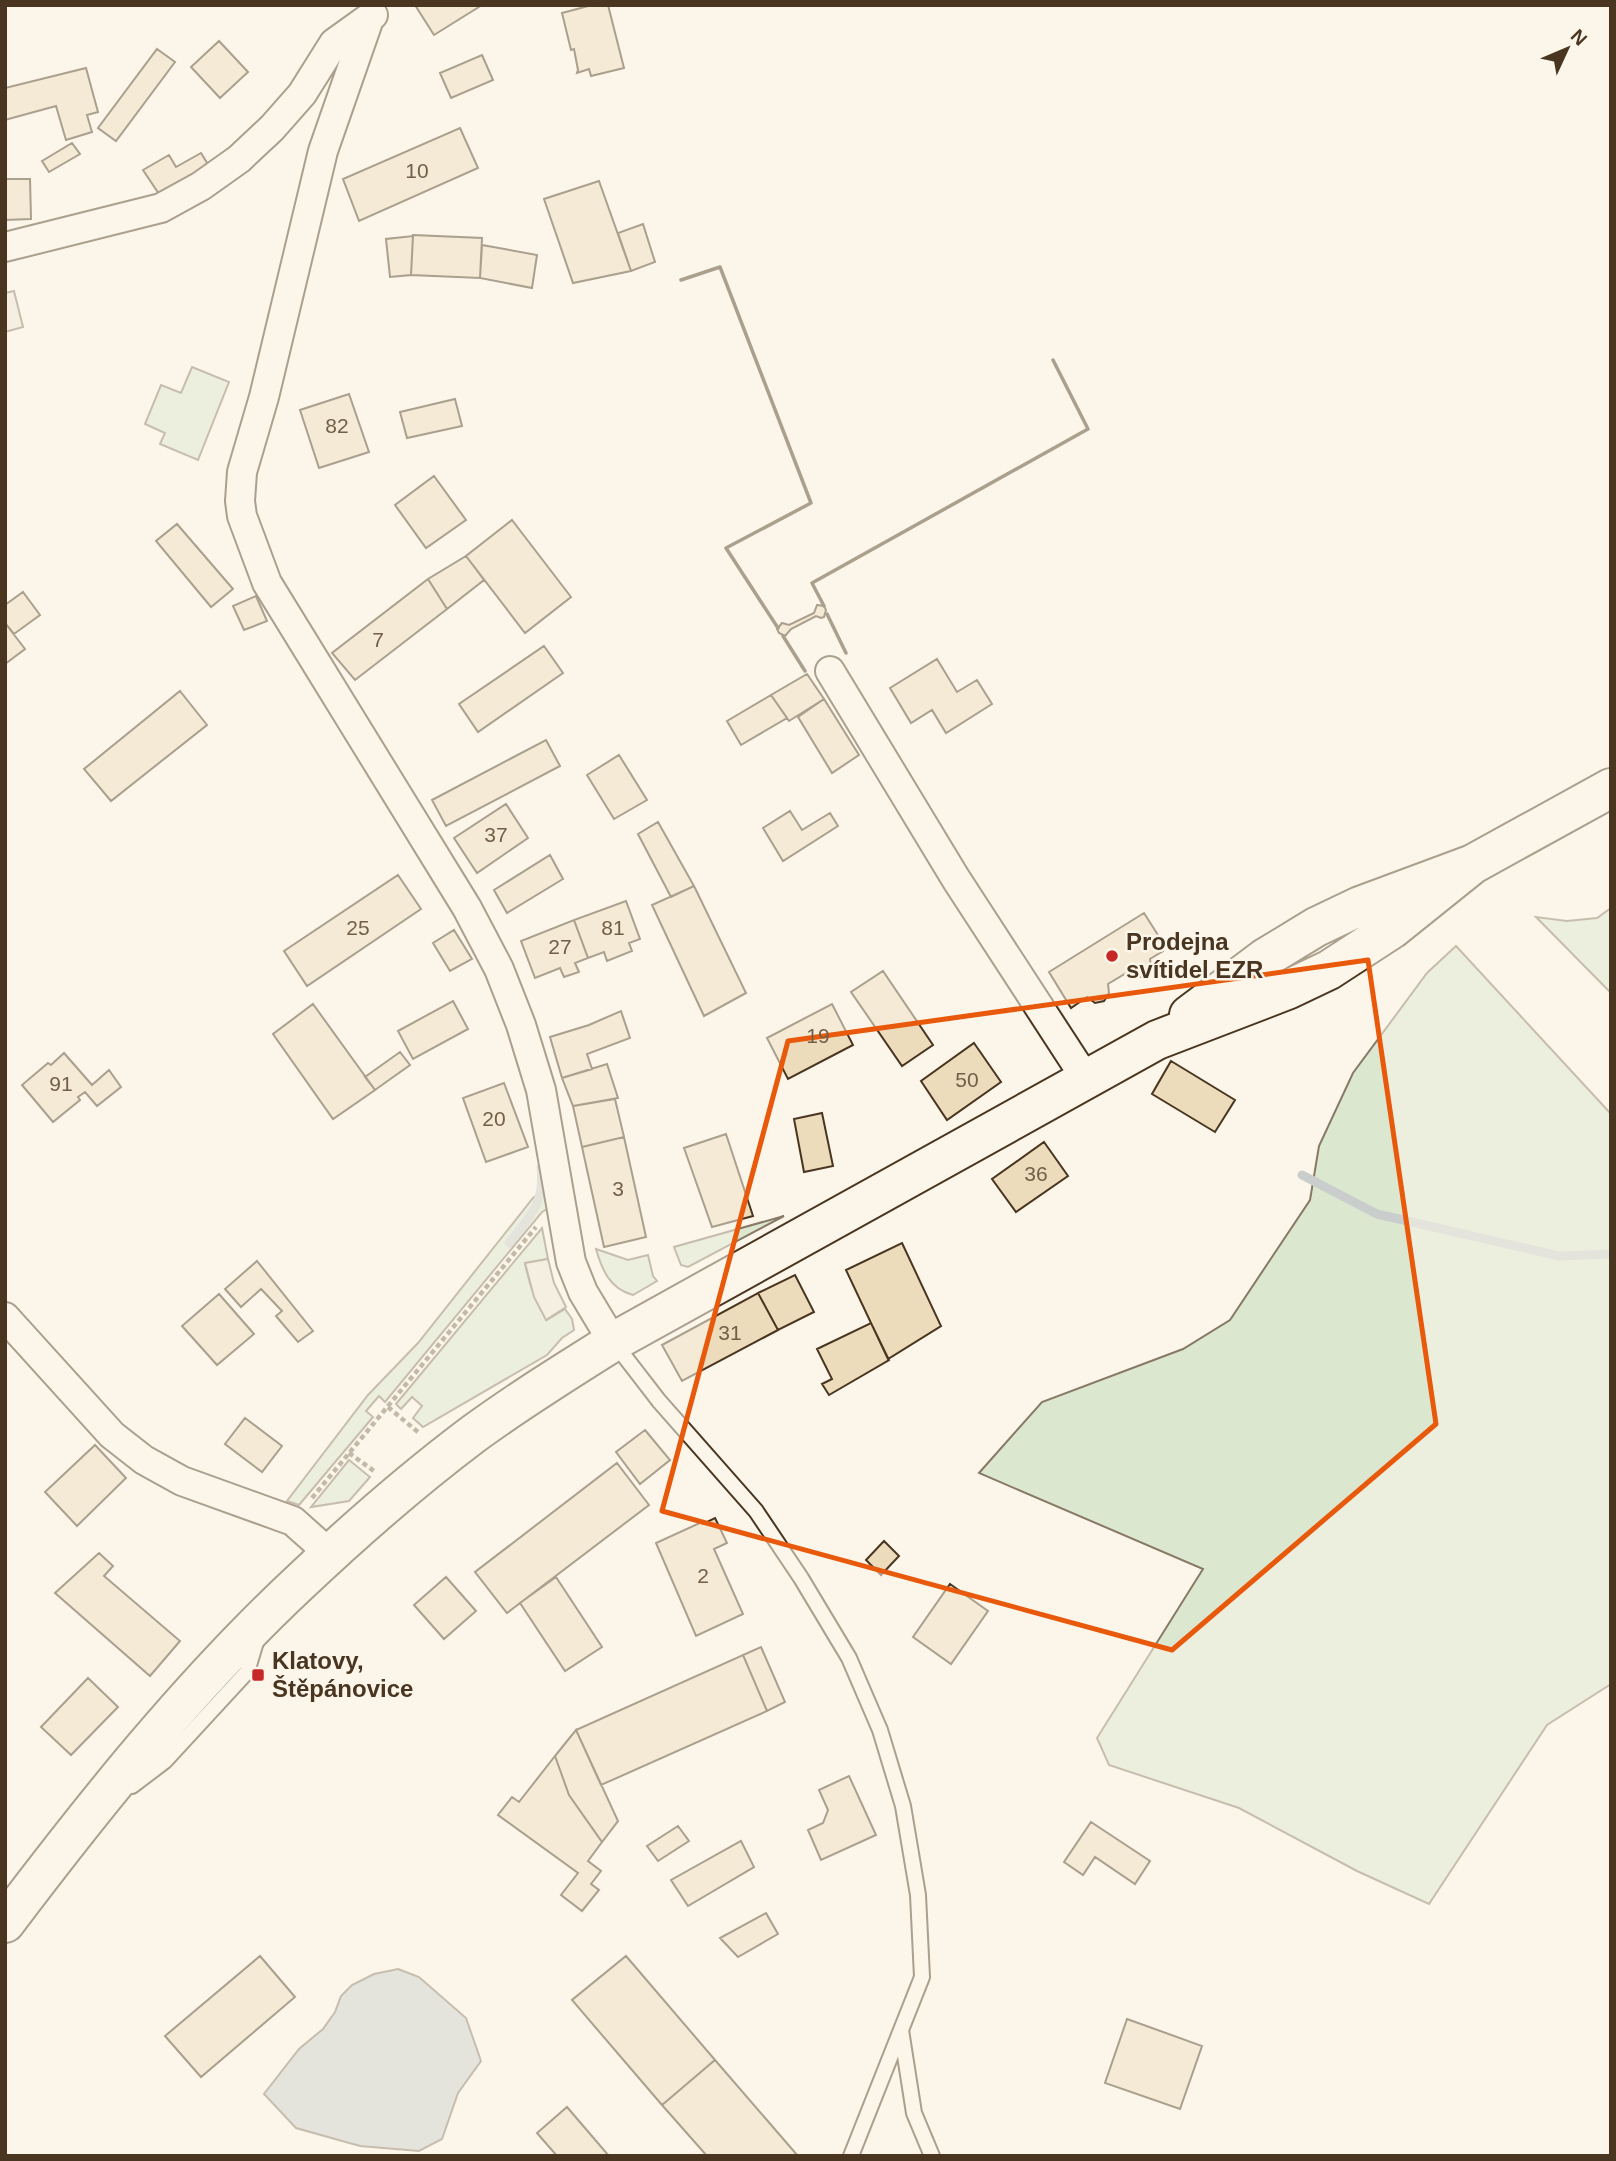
<svg xmlns="http://www.w3.org/2000/svg" width="1616" height="2161" font-family="Helvetica,sans-serif">
	<rect width="100%" height="100%" fill="#fbf6e9"/>
	<path fill="#dce7d0" stroke="#887966" stroke-width="2" d="M192 367 229 382 198 460 160 444 165 433 145 424 161 385 181 393Z
		M1611 908V993L1536 917 1567 921 1597 918Z
		M1456 946 1611 1114V1684L1547 1725 1429 1904 1357 1871 1239 1808 1109 1765 1097 1738 1203 1569 979 1473 1042 1402 1183 1349 1230 1320 1310 1200 1319 1146 1353 1073 1427 973Z
		M546 1188 549 1208 542 1212 385 1402 379 1396 366 1411 373 1417 299 1505 287 1501 368 1395 418 1343 533 1198Z
		M784 1216 688 1267 681 1265 674 1247Z
		M542 1228 548 1259 525 1263C529 1284 535 1302 547 1320L565 1309 572 1319 574 1330 562 1338 547 1355 423 1427 413 1418 422 1406 412 1397 401 1409 396 1404Z
		M596 1249 628 1260 648 1255 653 1276 657 1281 633 1295C610 1289 602 1270 596 1249Z
		M349 1460 370 1477 349 1501 311 1507Z"/>
	<path fill="#ede7d9" stroke="#887966" stroke-width="2" d="M14 291 23 327 5 332V293Z
		M548 1259 554 1283 566 1307 546 1320 534 1297 525 1263Z"/>
	<path fill="#c9cecd" stroke="#887966" stroke-width="2" d="M398 1969 419 1977 466 2018 481 2061 458 2093 442 2139 419 2151 360 2146 296 2128 264 2094 299 2049 323 2029 335 2012 341 1996 352 1985 374 1974Z"/>
	<g fill="none" stroke-linecap="round" stroke-linejoin="round">
		<path stroke="#c9cecd" stroke-width="9" d="M1302 1175 1377 1214 1559 1256 1611 1254
			M509 1243C530 1216 545 1204 541 1167"/>
	</g>
	<path fill="#ecdcbc" stroke="#4a3520" stroke-width="2" d="M415 5H482L434 35Z
		M592 5H608L624 68 591 76 589 69 577 73 578 70 574 49 571 50 562 13Z
		M219 41 248 72 220 98 191 67Z
		M157 49 175 62 116 141 98 128Z
		M482 55 493 80 451 98 440 73Z
		M86 68 98 112 87 115 92 132 66 140 56 106 5 120V88Z
		M460 128 478 168 359 221 343 179Z
		M72 143 80 154 49 172 42 161Z
		M201 153 209 166 159 194 143 170 169 155 176 167Z
		M5 179H30L31 219 5 220Z
		M599 181 631 271 573 283 544 199Z
		M643 224 655 262 631 271 618 233Z
		M413 235 482 238 480 278 411 275Z
		M413 236 411 275 390 277 386 239Z
		M482 245 537 255 532 288 480 278Z
		M349 394 369 452 319 468 300 410Z
		M455 399 462 426 407 438 400 412Z
		M434 476 466 520 426 548 395 505Z
		M512 520 571 597 525 633 466 556Z
		M177 524 233 589 211 607 156 541Z
		M466 556 484 580 447 609 428 579Z
		M428 579 447 609 355 680 332 653Z
		M23 592 40 615 14 634 5 623V605Z
		M256 596 267 621 244 630 233 606Z
		M817 605 824 606 826 610 824 617 821 618 816 616 791 629 785 636 779 633 777 629 782 623 789 625 814 613Z
		M5 623 25 649 5 664Z
		M544 646 563 673 478 732 459 704Z
		M937 659 957 692 977 680 992 704 946 733 932 710 911 723 890 688Z
		M807 674 824 699 789 721 771 695Z
		M180 691 207 725 111 801 84 769Z
		M771 695 787 718 741 745 727 721Z
		M824 699 859 755 832 773 798 717Z
		M546 740 560 766 446 826 432 800Z
		M619 755 647 800 614 819 587 775Z
		M506 804 528 838 477 873 454 838Z
		M790 811 802 830 830 813 838 826 783 861 763 828Z
		M658 822 694 886 671 897 638 834Z
		M550 855 563 879 507 913 494 890Z
		M398 875 421 909 307 986 284 951Z
		M694 886 746 993 704 1016 652 905Z
		M626 901 640 939 629 943 632 951 607 961 604 952 588 958 574 920Z
		M1144 913 1165 946 1163 951 1150 959 1151 967 1149 972 1142 977H1135L1128 972 1108 984 1109 993 1104 1001 1095 1003 1087 997 1071 1008 1049 972Z
		M574 920 588 958 575 963 579 972 564 977 560 968 535 978 521 941Z
		M454 930 472 959 450 971 433 943Z
		M883 971 933 1045 902 1066 851 992Z
		M453 1001 468 1029 413 1059 398 1031Z
		M313 1004 375 1090 333 1119 273 1034Z
		M832 1004 853 1045 788 1079 767 1038Z
		M621 1011 630 1038 587 1054 592 1069 562 1078 550 1037 589 1025Z
		M974 1043 1001 1082 947 1120 921 1081Z
		M400 1052 410 1065 375 1090 365 1077Z
		M64 1053 92 1085 109 1070 121 1087 97 1106 85 1092 78 1097 80 1100 53 1122 22 1085 48 1063 51 1065Z
		M1171 1061 1235 1100 1215 1132 1152 1094Z
		M607 1064 618 1098 573 1106 562 1078Z
		M504 1083 528 1147 486 1162 463 1098Z
		M615 1099 624 1137 582 1147 573 1106Z
		M822 1113 833 1166 804 1172 794 1119Z
		M726 1134 753 1216 712 1227 684 1148Z
		M624 1137 646 1237 604 1247 582 1147Z
		M1044 1142 1068 1176 1016 1212 992 1179Z
		M902 1243 941 1326 888 1359 846 1270Z
		M257 1261 313 1331 298 1342 276 1316 282 1311 261 1289 241 1307 225 1289Z
		M795 1275 814 1312 778 1330 758 1293Z
		M758 1293 778 1330 682 1381 662 1345Z
		M219 1294 254 1334 217 1365 182 1326Z
		M871 1323 889 1360 829 1395 822 1384 832 1379 817 1349Z
		M245 1418 282 1446 262 1472 225 1444Z
		M645 1430 670 1460 640 1484 616 1452Z
		M95 1445 126 1478 77 1526 45 1492Z
		M617 1463 649 1505 507 1613 475 1572Z
		M715 1518 727 1543 714 1549 743 1614 696 1636 656 1543 702 1522 703 1524Z
		M884 1541 899 1556 881 1575 866 1560Z
		M99 1553 113 1566 104 1576 180 1641 150 1676 55 1593Z
		M446 1577 476 1611 444 1639 414 1605Z
		M556 1577 602 1647 565 1671 520 1603Z
		M950 1584 988 1611 951 1664 913 1637Z
		M761 1647 785 1702 767 1711 743 1655Z
		M743 1655 767 1711 601 1785 576 1730Z
		M88 1678 118 1707 71 1755 41 1727Z
		M576 1730 618 1821 602 1842 569 1795 555 1756Z
		M555 1756 569 1795 602 1842 588 1861 601 1871 591 1884 599 1890 582 1911 561 1895 578 1873 498 1815 512 1797 519 1802Z
		M849 1776 876 1835 821 1860 808 1830 823 1823 828 1810 819 1790Z
		M1091 1822 1150 1861 1135 1884 1095 1857 1083 1875 1064 1862Z
		M678 1826 689 1841 658 1861 647 1846Z
		M741 1841 754 1867 688 1906 671 1880Z
		M766 1913 778 1934 738 1957 720 1938Z
		M260 1956 295 1997 201 2077 165 2036Z
		M626 1956 715 2060 662 2105 572 2000Z
		M1127 2019 1202 2046 1180 2109 1105 2083Z
		M715 2060 798 2156H707L662 2105Z
		M567 2107 609 2156H557L537 2133Z"/>
	<g fill="none" stroke-linecap="round" stroke-linejoin="round">
		<g stroke="#4a3520" stroke-width="18">
			<path id="service" d="M615 1344 659 1401 756 1511 801 1578 849 1658 880 1730 903 1806 918 1895 922 1977 851 2156
				M132 1786 165 1761 247 1672 256 1642
				M901 2030 914 2113 932 2156"/>
		</g>
		<g stroke="#4a3520" stroke-width="32">
			<path id="minor" d="M369 19 323 151 264 397 242 472 240 501 242 516 267 583 467 908 499 969 521 1025 541 1090 571 1262 583 1292 613 1342
				M5 247 161 208 201 186 239 159 272 128 302 94 334 43 373 15
				M830 671 956 879 1086 1079
				M5 1317 112 1435 144 1460 182 1481 293 1521 330 1554"/>
		</g>
		<g stroke="#4a3520" stroke-width="42">
			<path id="primary" d="M1189 1015 1265 958 1316 927 1360 906 1473 864 1611 788
				M5 1923C95 1804 190 1685 299 1583 354 1531 411 1481 472 1435 517 1402 565 1372 613 1342L1157 1040 1287 990 1329 970 1392 929 1473 864"/>
		</g>
		<path stroke="#7f6f5c" stroke-width="4.5" stroke-dasharray="5 3.5" stroke-linecap="butt" d="M388 1407 419 1433
			M349 1453 374 1471
			M312 1498 536 1227"/>
		<use href="#service" stroke="#fbf6e9" stroke-width="14"/>
		<use href="#minor" stroke="#fbf6e9" stroke-width="28"/>
		<use href="#primary" stroke="#fbf6e9" stroke-width="38"/>
		<path stroke="#4a3520" stroke-width="3.5" d="M681 280 720 267 811 503 726 548 778 628
			M824 606 812 583 1088 429 1053 360
			M827 614 846 653
			M783 636 805 671"/>
	</g>
	<path d="M0 0H1616V2161H0ZM1368 960 1436 1424 1172 1650 662 1511 788 1041Z" fill="#fbf6e9" fill-opacity=".55" fill-rule="evenodd"/>
	<path fill="none" stroke="#e8590c" stroke-width="5" stroke-linejoin="round" d="M1368 960 1436 1424 1172 1650 662 1511 788 1041Z"/>
	<g fill="#c62828" stroke="#fbf6e9" stroke-width="2.5">
		<circle cx="1112" cy="956" r="7"/>
		<rect x="251" y="1668" width="14" height="14" rx="3.5"/>
	</g>
	<g text-anchor="middle" stroke-width="5" stroke-linejoin="round" paint-order="stroke">
		<g font-size="21" fill="#725f47">
			<text x="417" y="178">10</text>
			<text x="337" y="433">82</text>
			<text x="378" y="647">7</text>
			<text x="496" y="842">37</text>
			<text x="358" y="935">25</text>
			<text x="613" y="935">81</text>
			<text x="560" y="954">27</text>
			<text x="818" y="1043">19</text>
			<text x="967" y="1087">50</text>
			<text x="61" y="1091">91</text>
			<text x="494" y="1126">20</text>
			<text x="1036" y="1181">36</text>
			<text x="618" y="1196">3</text>
			<text x="730" y="1340">31</text>
			<text x="703" y="1583">2</text>
		</g>
		<g font-size="24" font-weight="bold" fill="#4a3520" stroke="#fbf6e9" text-anchor="start">
			<text x="1126" y="950">Prodejna<tspan x="1126" dy="28">svítidel EZR</tspan></text>
			<text x="272" y="1669">Klatovy,<tspan x="272" dy="28">Štěpánovice</tspan></text>
		</g>
	</g>
	<rect width="1616" height="2161" fill="none" stroke="#4a3520" stroke-width="14"/>
	<g transform="translate(1567 49) rotate(46)" stroke="#fbf6e9" stroke-width="5" paint-order="stroke">
	<path d="M0-5L12 26L0 18L-12 26Z" fill="#4a3520"/>
	<text y="-10" font-size="19" font-weight="bold" text-anchor="middle" fill="#4a3520">N</text>
	</g>
</svg>
